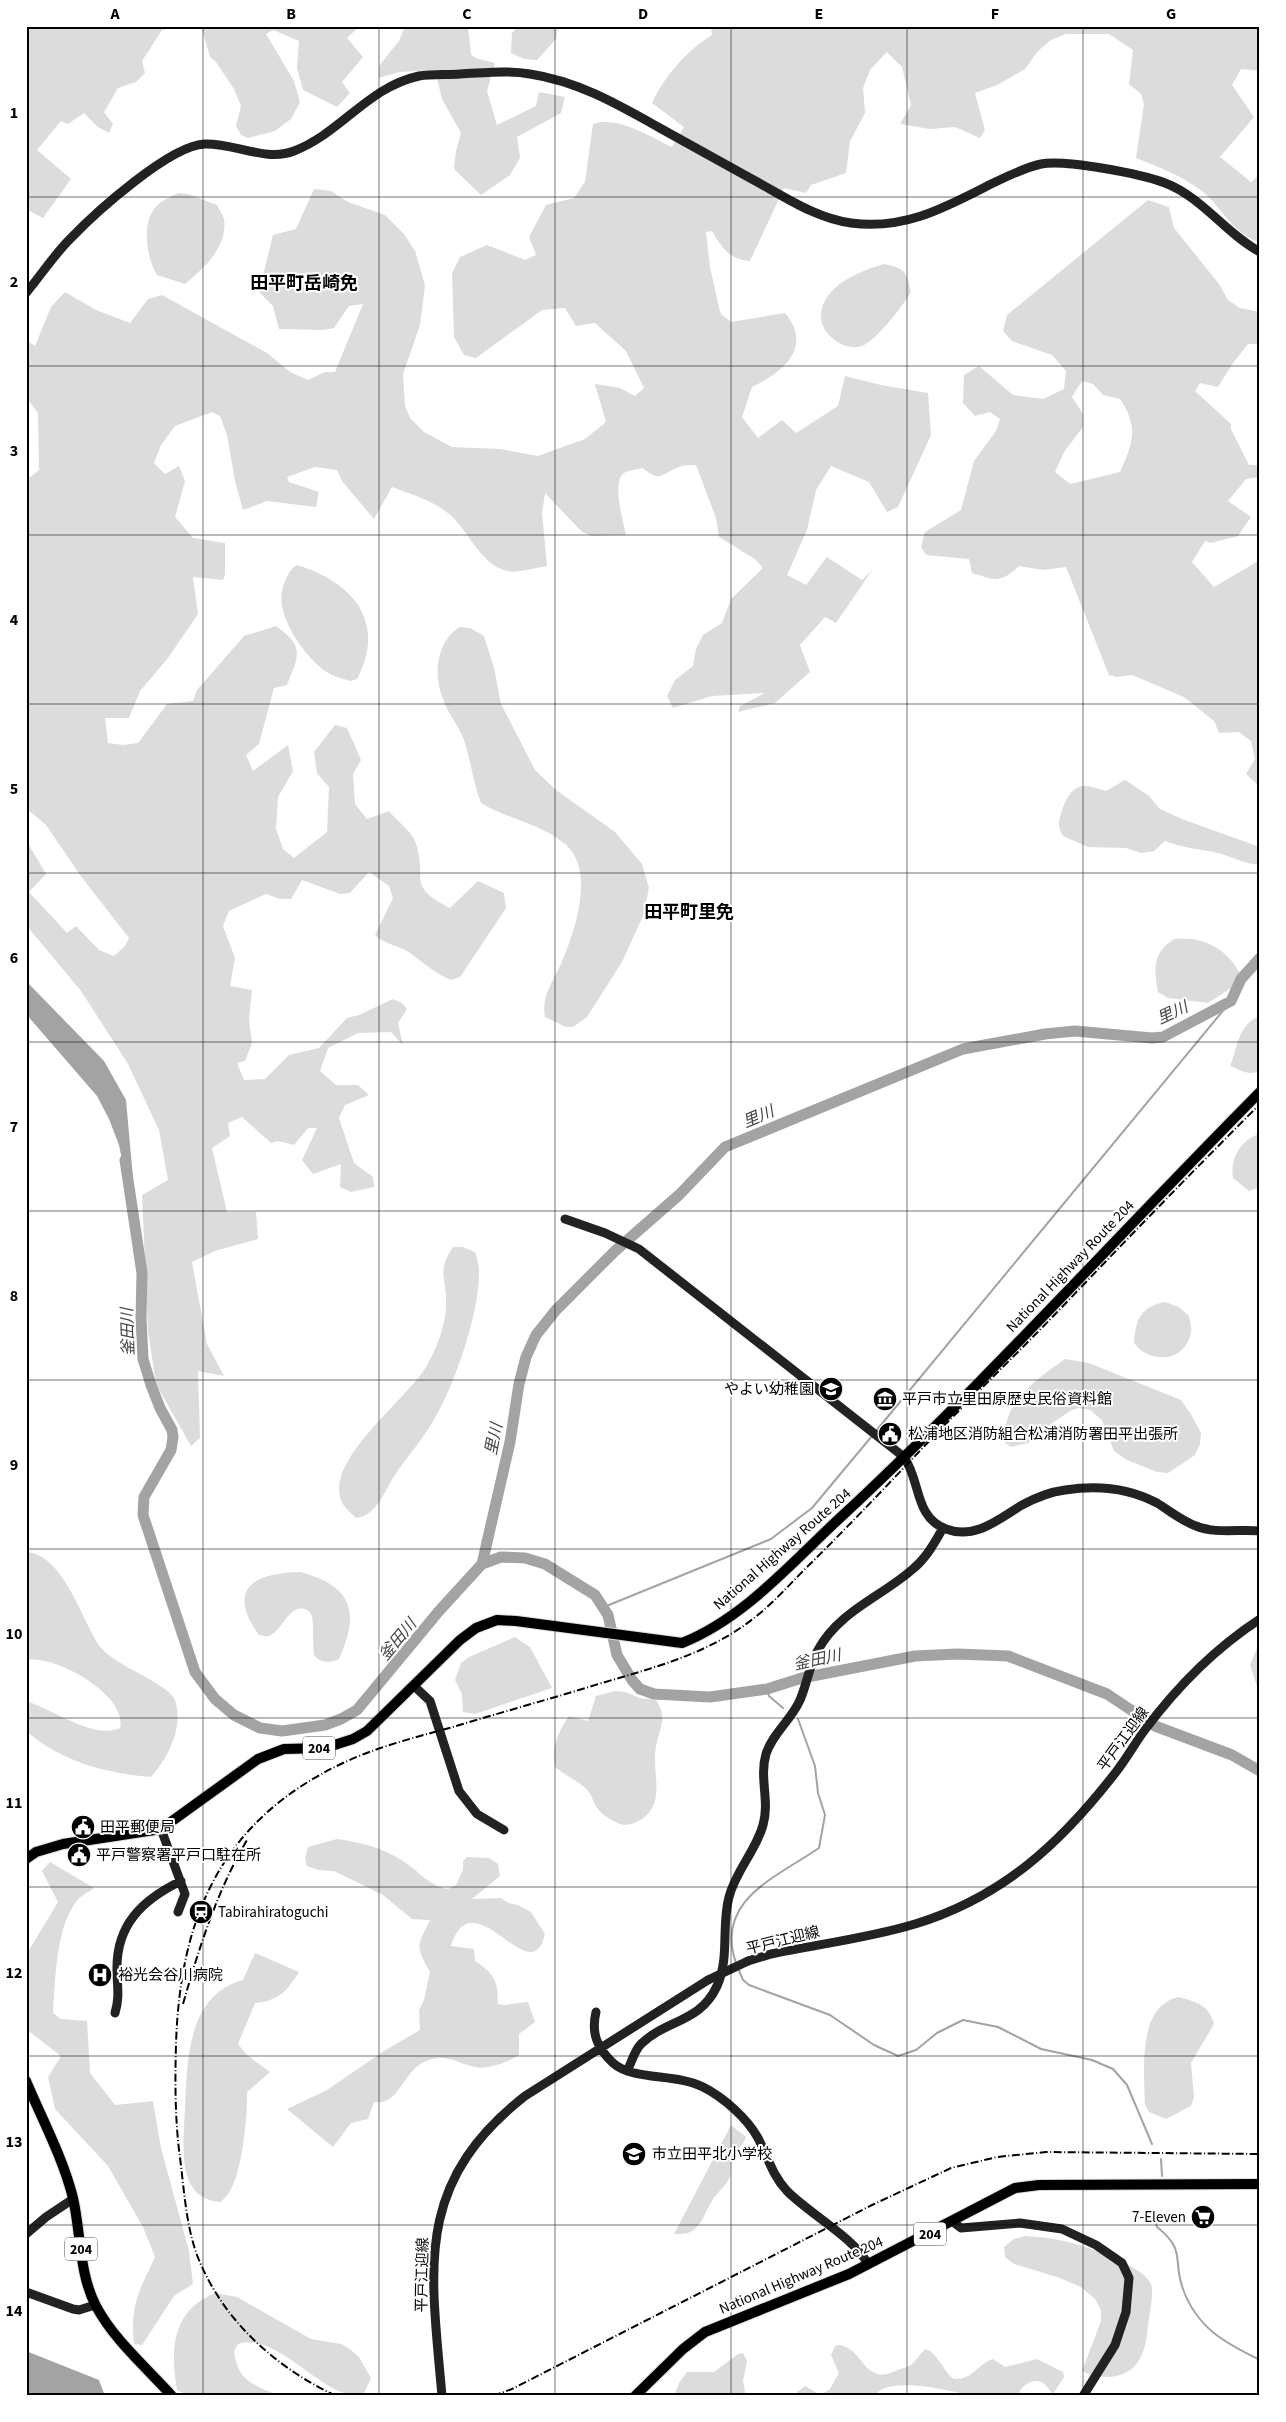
<svg xmlns="http://www.w3.org/2000/svg" width="1286" height="2422" font-family="'Source Sans 3','Noto Sans JP',sans-serif">
	<rect width="100%" height="100%" fill="#fff"/>
	<path fill="#dcdcdc" fill-rule="evenodd" d="M26 26H183L162 30 142 61 145 73 136 82 118 88 104 112 113 124 109 133 98 127 84 113 68 124 61 121 37 150 71 179 43 218 26 209Z
		M201 26H360L347 38 363 57 342 82 350 93 337 107 303 90 297 68 299 41 273 30 266 34 294 81 300 102 291 119 275 131 248 138 241 135 236 126 241 106 234 89 216 62 210 57Z
		M405 26H468L471 54 475 58 495 63 487 91 497 125 536 106 539 92 565 97 561 113 517 137 520 158 510 175 481 195 454 169 456 151 461 133 442 99 435 70 399 72 379 78V66L399 41Z
		M518 26H558L556 39 537 60 524 59 511 53 512 33Z
		M711 26H1260V71L1241 69 1232 85 1254 117 1220 157 1251 182 1260 174V242C1233 235 1222 207 1202 191 1182 176 1159 167 1136 158L1144 104 1141 94 1129 84 1133 50 1109 34H1066L1051 40 1038 51 1025 69 997 85 975 93 985 130 980 138 955 127 930 129 900 124 911 105 902 67 887 52 870 70 863 88 865 113 850 141 846 173 811 185 806 193 784 188 750 261C730 260 721 247 712 231L706 232 710 267 719 308 721 314 731 322 785 313C814 348 782 373 752 387L742 417 758 438 782 420 796 433 838 406 845 376 881 385 928 393 931 435 898 507 887 512 869 482 831 466 816 490 807 530 787 575 806 585 827 557 862 580 873 569 836 623 825 617 800 645 810 672 775 703 738 712 740 706 765 693 712 696 673 708 667 696 675 680 693 666 696 649 703 635 722 623 731 599 763 568 755 559 719 537 716 518 696 465C690 465 684 465 679 467 660 474 662 483 642 468 636 470 626 470 622 475 613 486 623 521 626 535L592 536 582 532 545 493 542 513 547 566C534 568 513 575 501 569 476 558 466 525 445 511 429 499 410 494 392 487L374 519 342 481 337 470 315 467 287 477 289 482 319 492 316 507 267 501 243 510 235 481 227 435 220 416 212 412 175 426 161 445 154 463 165 474 179 466 185 481 175 517 193 538 225 543V574L223 580 193 577 198 614 168 658 140 691 129 718H105L108 743 123 745 138 743 167 704 193 701 197 690 244 636 276 626C305 647 299 655 287 685L274 688 259 744 246 755 253 771 288 745 293 771 278 797 276 829 283 849 294 858 327 832 329 787 317 773 314 752 335 725 347 728 361 760 353 774 355 804 367 819 389 811C396 820 411 831 415 841 429 878 404 885 450 908L478 881 504 893 506 908 460 977 451 980C434 973 422 961 407 951 396 945 385 944 375 935L393 898 389 886 369 872 350 893 340 894 302 880 291 899H280L266 894 229 911 223 926 235 958 230 986 252 990 249 1019 252 1043 245 1061 237 1063 244 1080 265 1079 289 1055 319 1048 347 1018 359 1015 393 999 402 1003 407 1009 398 1023 403 1045 391 1032 358 1033 328 1048 320 1071 336 1085H358L369 1095 345 1105 339 1118 354 1163 373 1177 374 1187 351 1192 340 1187 341 1164 313 1174 302 1160 317 1128H308L294 1145 278 1141 271 1143 242 1117 228 1123 230 1136 212 1148 227 1212H256L258 1239 215 1251 192 1262 207 1344 224 1376 198 1371 200 1438 191 1446 156 1384 148 1331 142 1195 168 1180 159 1130 128 1064 81 991 26 925V840L46 874 29 892 67 933 76 926 99 950 114 956 125 946 129 938 80 875 46 825 26 808V480L39 470 38 413 26 397V340L35 346 51 307 65 292 96 310 130 323 148 299 162 295 267 353 290 372 308 380 325 372H335L363 304 349 306 334 328 324 330 279 329 273 306 259 292 273 235 296 229 314 189 331 191 348 202 385 215 404 234 415 251 425 285 420 325 403 374 405 406 410 418 424 432 452 447 500 449 538 456 585 439 606 422 595 384 620 388 635 396 644 388 626 351 595 323 576 326 565 308 542 310 476 358 464 355 454 337 452 273 460 257 487 245 525 260 536 255 529 237 546 205 574 198 585 182 593 124C617 115 651 137 672 147L684 127 652 103C664 77 687 50 712 35Z
		M178 193 188 194 217 205C219 209 223 215 224 219 228 247 204 268 185 284L157 275C147 259 141 224 155 208 160 201 170 197 178 193Z
		M1148 200 1169 207 1174 228 1219 284 1228 300 1240 308 1260 312V344H1248L1233 363 1218 387 1200 383 1195 391 1231 424V429L1249 465H1260V477L1246 479 1228 501 1251 517 1238 536 1211 543 1205 541 1192 562 1214 587 1260 560V787L1246 774 1255 759 1251 741 1239 732 1219 733 1214 721 1184 697 1132 675 1117 677 1109 675 1066 567 1043 570 1019 566C1000 584 995 580 972 573L969 559 926 555 921 547 925 532 961 510 974 461 996 431 1000 419 990 412 975 416 963 403 964 375 979 366 1013 395 1043 399 1064 389 1066 371 1052 355 1012 341 1003 331 1007 315ZM1082 381 1093 384 1103 395 1120 399C1139 427 1133 443 1120 472L1070 484 1055 472 1064 452 1083 427V414L1072 397Z
		M884 264C905 268 907 272 911 292 902 307 880 335 866 344 849 355 821 336 821 317 821 286 860 271 884 264Z
		M297 565C353 582 387 622 357 679L351 681C342 679 333 676 325 671 303 655 272 611 284 584 287 577 289 569 297 565Z
		M459 627 470 628 484 636 494 668 501 704 535 770 556 790 615 832 642 864 649 888 643 916 622 962 587 1017 573 1027H566L545 1017C541 997 553 981 561 964 574 934 596 871 566 845 541 823 509 820 481 803 473 783 471 761 464 740 459 726 448 714 443 699 433 675 436 643 459 627Z
		M1125 780 1149 796 1160 809 1182 819 1257 846 1260 845V865C1245 864 1233 857 1218 853 1200 849 1182 848 1165 841L1154 851 1141 853 1126 848 1088 847 1063 836C1061 833 1059 828 1059 825 1059 814 1068 790 1079 787 1087 784 1098 789 1106 791Z
		M1174 939C1204 936 1227 949 1241 975L1237 984 1208 1003 1168 998 1158 992C1154 969 1152 953 1174 939Z
		M1260 1016V1070C1251 1077 1240 1070 1230 1066 1238 1047 1238 1024 1260 1016Z
		M1258 1134 1260 1135V1187L1249 1191 1233 1178C1230 1158 1240 1142 1258 1134Z
		M453 1247H463L475 1252C477 1258 479 1265 479 1271 480 1310 456 1381 436 1416 425 1437 408 1455 395 1475 384 1491 377 1516 356 1518 349 1511 342 1506 340 1497 330 1456 406 1400 426 1367 436 1351 446 1324 446 1305 447 1278 436 1272 453 1247Z
		M1165 1302 1179 1307 1189 1316C1190 1321 1192 1328 1191 1332 1186 1362 1150 1365 1134 1343 1135 1321 1141 1306 1165 1302Z
		M1065 1359 1089 1363 1181 1400 1192 1416 1201 1433 1200 1444 1195 1455 1168 1473 1157 1472 1127 1460 1114 1451 1102 1420 1090 1410 1078 1408 1070 1411 1042 1430 1028 1443 1011 1447 1005 1443C1001 1402 1036 1380 1065 1359Z
		M26 1552C64 1554 82 1622 101 1648 116 1666 169 1684 175 1700 184 1727 168 1758 151 1777 105 1773 62 1762 26 1731V1701C53 1709 93 1740 120 1728 128 1695 55 1654 26 1660Z
		M300 1572C353 1586 360 1612 339 1659 329 1663 322 1664 314 1655 313 1646 313 1637 313 1628 313 1622 313 1613 307 1610 290 1602 283 1629 271 1635 267 1637 263 1636 259 1635 226 1589 253 1573 300 1572Z
		M515 1637 530 1647 552 1688 475 1714 463 1712 462 1694 455 1680 461 1663 469 1657Z
		M1260 1641V1695L1250 1665Z
		M615 1691 626 1692 639 1698 656 1700C670 1721 656 1732 655 1755 654 1777 664 1804 642 1819 637 1822 630 1825 624 1825 614 1823 600 1814 596 1806 593 1802 592 1796 589 1792 580 1781 565 1776 555 1767 551 1747 558 1732 569 1716L588 1721 596 1696Z
		M337 1839C360 1842 383 1848 403 1861 419 1871 427 1885 448 1889L456 1885 463 1870V1861L467 1857 489 1858 498 1864 500 1876 472 1899 501 1898 508 1903 518 1905 531 1912 545 1934C531 1995 473 1875 451 1946L474 1949 475 1961C494 1974 498 1980 498 2004L505 2005 528 2002 535 2022 519 2034V2055C509 2062 487 2070 475 2067 457 2063 445 2053 426 2061 402 2071 400 2106 374 2102L368 2119 351 2123 333 2147 287 2109 327 2090 384 2051 420 2030 419 2010 424 2000 430 1972C415 1945 417 1947 430 1920L412 1919 383 1895 334 1871 318 1870 307 1866 305 1858 308 1847Z
		M50 1862 94 1888C89 1892 80 1896 76 1902 56 1928 55 1981 53 2013L61 2019 87 2021 90 2073 115 2105 153 2101 161 2148 189 2251 193 2284 174 2296 142 2345 134 2344C130 2304 139 2292 155 2257L143 2227 108 2166 55 2109 48 2077 61 2056 26 2029V1955L58 1902 42 1871Z
		M255 1953 299 1972C286 1992 280 2000 255 2003L238 2044 247 2055 270 2072 247 2092C248 2115 242 2170 231 2189 229 2194 224 2198 221 2202 174 2200 184 2140 185 2108 187 2062 187 1995 243 1980Z
		M1179 1997C1197 2002 1209 2005 1214 2024L1191 2063 1194 2097 1191 2106 1166 2119 1149 2112 1145 2104C1144 2071 1137 2005 1179 1997Z
		M731 2125 746 2137C744 2145 736 2149 732 2156 729 2163 732 2173 729 2179 725 2187 716 2193 712 2201 702 2217 700 2237 674 2234Z
		M1025 2236C1038 2237 1051 2238 1063 2241 1082 2244 1144 2266 1151 2284 1154 2293 1150 2310 1149 2319 1147 2331 1147 2345 1141 2356 1131 2380 1101 2381 1082 2371L1101 2321V2310L1095 2299 1081 2287 1060 2278 1014 2264 1005 2257 1004 2247 1014 2239Z
		M215 2293 237 2297 311 2339 341 2344 351 2350 359 2357 371 2378 364 2393C357 2393 347 2395 341 2392 311 2381 272 2333 238 2344L234 2351C238 2382 253 2384 279 2396H189L177 2390C170 2349 172 2311 215 2293Z
		M840 2345C865 2350 863 2387 898 2370 902 2368 909 2367 912 2364 918 2359 920 2353 926 2349 939 2354 947 2378 955 2379 972 2380 979 2363 993 2359L1005 2367 1037 2359 1063 2372 1064 2377 1053 2394C1050 2391 1046 2384 1041 2382 1031 2378 1020 2387 1018 2396H963L961 2393C941 2389 888 2376 874 2396H799L797 2392 805 2386 821 2395 830 2389 839 2373 831 2355 835 2346Z
		M743 2353 747 2361 743 2381 745 2392 751 2396H674L679 2383 687 2372H714L738 2354Z"/>
	<path fill="#a3a3a3" d="M26 981 104 1061 126 1100 133 1178 124 1170 119 1145 109 1119 97 1096 26 1014Z
		M26 2351 99 2380 105 2396H26Z"/>
	<g fill="none" stroke-linecap="round" stroke-linejoin="round">
		<path stroke="#a3a3a3" stroke-width="2" d="M876 1431 1231 1001
			M604 1607 771 1539 812 1508 872 1436
			M767 1689 769 1696 783 1708
			M736 1963C714 1900 777 1877 819 1848L825 1815 818 1793 815 1766 798 1719
			M738 1968 743 1980 749 1985 830 2015 874 2045 898 2056 916 2050 937 2033 963 2020 998 2027 1041 2049 1092 2060 1113 2069 1127 2085 1152 2144
			M1161 2159 1162 2176
			M1156 2223 1157 2227C1187 2251 1172 2259 1183 2289 1197 2328 1225 2343 1260 2360"/>
		<path stroke="#a3a3a3" stroke-width="11" d="M125 1160 142 1273 141 1318 143 1359 151 1385 160 1408 172 1430 173 1437 171 1450 144 1497 143 1515 195 1672 215 1699 234 1715 260 1728 282 1731 325 1725 341 1719 357 1710 439 1611 482 1564 501 1557 525 1558 545 1564 595 1595 608 1615 617 1655 632 1680 640 1689 654 1694 710 1697 767 1689 802 1678 915 1656 957 1654 1008 1656 1107 1694 1155 1726 1232 1755 1260 1771
			M482 1564 510 1442 519 1384 526 1357 536 1335 556 1310 615 1251 679 1195 725 1147 963 1049 1045 1034 1075 1031 1152 1038 1163 1037 1231 1001 1241 979 1260 958"/>
		<g stroke="#dbdbdb" stroke-width="12">
			<path id="highway" d="M26 1859 36 1852 63 1844 161 1829 258 1759 284 1749 325 1748 353 1739 367 1731 460 1640 476 1628 497 1620 516 1621 682 1643C745 1618 793 1561 842 1516 987 1381 1120 1233 1260 1092
				M26 2081C42 2119 63 2158 73 2198 81 2233 79 2274 96 2306 114 2340 146 2367 172 2396
				M635 2396 683 2349 705 2332 849 2274 1015 2188 1039 2185 1260 2184"/>
		</g>
		<path stroke="#222" stroke-width="9" d="M26 293C41 275 54 255 70 239 95 213 170 145 205 144 234 143 266 162 294 151 341 133 368 87 419 76 432 74 447 75 460 74 484 73 507 70 530 74 577 81 617 104 658 127 689 144 719 161 750 178 782 195 814 218 851 223 904 230 944 208 989 185 1006 177 1023 168 1041 164 1064 159 1142 174 1165 183 1202 197 1225 233 1260 252
			M565 1219 605 1233 639 1249 904 1457C921 1481 914 1517 946 1529 975 1540 999 1519 1022 1505 1035 1498 1050 1492 1065 1490 1096 1485 1129 1488 1157 1503 1170 1511 1182 1521 1196 1526 1215 1534 1239 1529 1260 1531
			M414 1686 430 1701 459 1791 477 1814 504 1830
			M161 1829 185 1894 178 1912
			M748 1961 771 1954C819 1944 869 1938 915 1924 1003 1897 1061 1843 1116 1772 1126 1759 1134 1745 1144 1731 1176 1688 1214 1649 1260 1619
			M596 2012C591 2033 597 2048 613 2063 633 2081 676 2073 703 2087 723 2097 747 2118 758 2138 768 2157 772 2175 787 2191 811 2215 852 2236 868 2264
			M115 2013C120 1996 117 1987 117 1970 116 1925 142 1900 181 1881
			M627 2071C632 2062 634 2051 641 2044 667 2019 700 2023 717 1986 730 1957 721 1926 729 1897 736 1870 756 1851 763 1825 770 1801 759 1778 766 1754 772 1734 792 1719 800 1700 807 1684 809 1666 818 1650 839 1611 883 1596 914 1568 927 1557 935 1542 943 1528
			M953 2222 961 2228 1020 2223 1062 2229 1096 2245 1122 2263 1129 2278 1126 2312 1115 2345 1083 2396
			M26 2234 46 2217 73 2199
			M26 2292 73 2309 79 2310 95 2305
			M442 2396C431 2269 413 2184 525 2096L708 1980"/>
		<use href="#highway" stroke="#000" stroke-width="10"/>
		<path stroke="#000" stroke-width="2" stroke-dasharray="8 2.5 1 2.5" stroke-linecap="butt" d="M183 2004C199 1948 217 1891 247 1840
			M336 2396C275 2367 222 2320 197 2255 185 2222 184 2185 179 2150 175 2115 175 2080 176 2044 180 1916 222 1820 343 1763 377 1747 416 1737 453 1727 499 1713 546 1700 592 1686 651 1668 710 1655 759 1614 776 1600 791 1583 807 1567 851 1524 893 1479 935 1435 978 1391 1022 1349 1064 1305 1129 1237 1194 1170 1260 1104
			M493 2396 512 2389 872 2205 951 2168 997 2157 1046 2152 1260 2154"/>
		<path stroke="#222" stroke-width="9" d="M708 1980 748 1961"/>
	</g>
	<path fill="none" stroke="#000" stroke-width="1" stroke-opacity="0.55" d="M203 26V2396M379 26V2396M555 26V2396M731 26V2396M907 26V2396M1083 26V2396M26 197H1260M26 366H1260M26 535H1260M26 704H1260M26 873H1260M26 1042H1260M26 1211H1260M26 1380H1260M26 1549H1260M26 1718H1260M26 1887H1260M26 2056H1260M26 2225H1260"/>
	<defs>
		<g id="school-disc" transform="scale(1.25)"><circle r="9.5" fill="#000" stroke="#fff"/><path d="M0-5L7-2L0 1L-7-2ZM-4 1L0 2.5L4 1V4Q0 6-4 4Z" fill="#fff"/></g>
		<g id="museum-disc" transform="scale(1.25)"><circle r="9.5" fill="#000" stroke="#fff"/><path d="M0-6L6-3V-2H-6V-3ZM-5-1h2V3h-2ZM-1-1h2V3h-2ZM3-1h2V3H3ZM-6 4H6V6H-6Z" fill="#fff"/></g>
		<g id="civic-disc" transform="scale(1.25)"><circle r="9.5" fill="#000" stroke="#fff"/><path d="M-.6-6.5H3V-4.5H.6V-3L4-1V1h2V6H-6V1h2V-1L-.6-3ZM-1.2 2.5V6h2.4V2.5Z" fill="#fff"/></g>
		<g id="station-disc" transform="scale(1.25)"><circle r="9.5" fill="#000" stroke="#fff"/><path d="M-3-6H3Q5-6 5-4V2Q5 4 3 4L4.5 6H3L1.5 4h-3L-3 6H-4.5L-3 4Q-5 4-5 2V-4Q-5-6-3-6ZM-3.5-4v3h7v-3ZM-3.5 1v1.5H-2V1ZM2 1v1.5H3.5V1Z" fill="#fff"/></g>
		<g id="hospital-disc" transform="scale(1.25)"><circle r="9.5" fill="#000" stroke="#fff"/><path d="M-5-5h3v3.5h4V-5h3V5h-3V1.5h-4V5h-3Z" fill="#fff"/></g>
		<g id="supermarket-disc" transform="scale(1.25)"><circle r="9.5" fill="#000" stroke="#fff"/><path d="M-6-5.5h2.5l.6 2H6L4.5 2H-2.5L-4.4-4H-6ZM-1.5 3.2a1.3 1.3 0 1 0 .1 0ZM3 3.2a1.3 1.3 0 1 0 .1 0Z" fill="#fff"/></g>
	</defs>
	<g fill-rule="evenodd">
		<use href="#school-disc" x="831" y="1389"/>
		<use href="#museum-disc" x="885" y="1399"/>
		<use href="#civic-disc" x="890" y="1434"/>
		<use href="#civic-disc" x="83" y="1827"/>
		<use href="#civic-disc" x="79" y="1855"/>
		<use href="#station-disc" x="201" y="1912"/>
		<use href="#hospital-disc" x="100" y="1975"/>
		<use href="#school-disc" x="634" y="2154"/>
		<use href="#supermarket-disc" x="1203" y="2217"/>
	</g>
	<g text-anchor="middle" stroke-width="4" stroke-linejoin="round" paint-order="stroke">
		<g fill="#fff" stroke="#4c4c4c" stroke-width="1">
			<rect x="303" y="1736.5" width="32" height="23" rx="4"/>
			<rect x="914" y="2222.5" width="32" height="23" rx="4"/>
			<rect x="65" y="2237.5" width="32" height="23" rx="4"/>
		</g>
		<g font-size="14" font-weight="bold" fill="#000">
			<text x="319" y="1753">204</text>
			<text x="930" y="2239">204</text>
			<text x="81" y="2254">204</text>
		</g>
		<g font-size="15" fill="#000" stroke="#fff">
			<text transform="translate(1070 1266) rotate(-46)" y="5">National Highway Route 204</text>
			<text transform="translate(782 1549) rotate(-41)" y="5">National Highway Route 204</text>
			<text transform="translate(1123 1739) rotate(-54)" y="5">平戸江迎線</text>
			<text transform="translate(783 1940) rotate(-14)" y="5">平戸江迎線</text>
			<text transform="translate(422 2275) rotate(-89)" y="5">平戸江迎線</text>
			<text transform="translate(801 2275) rotate(-23)" y="5">National Highway Route 204</text>
		</g>
		<g font-size="15" fill="#000" stroke="#fff" text-anchor="start">
			<text x="814" y="1394" text-anchor="end">やよい幼稚園</text>
			<text x="902" y="1404">平戸市立里田原歴史民俗資料館</text>
			<text x="908" y="1439">松浦地区消防組合松浦消防署田平出張所</text>
			<text x="100" y="1832">田平郵便局</text>
			<text x="96" y="1860">平戸警察署平戸口駐在所</text>
			<text x="218" y="1917">Tabirahiratoguchi</text>
			<text x="118" y="1980">裕光会谷川病院</text>
			<text x="652" y="2159">市立田平北小学校</text>
			<text x="1186" y="2222" text-anchor="end">7-Eleven</text>
		</g>
		<g font-size="16" font-style="italic" fill="#444" stroke="#fff">
			<text transform="translate(1172 1012) rotate(-25)" y="6">里川</text>
			<text transform="translate(758 1116) rotate(-23)" y="6">里川</text>
			<text transform="translate(127 1332) rotate(-92)" y="6">釜田川</text>
			<text transform="translate(493 1439) rotate(-79)" y="6">里川</text>
			<text transform="translate(397 1639) rotate(-50)" y="6">釜田川</text>
			<text transform="translate(817 1659) rotate(-12)" y="6">釜田川</text>
		</g>
		<g font-size="18" font-weight="bold" fill="#000" stroke="#fff">
			<text x="304" y="289">田平町岳崎免</text>
			<text x="689" y="918">田平町里免</text>
		</g>
	</g>
	<rect width="1286" height="2422" fill="none" stroke="#ffffff" stroke-width="55"/>
	<rect x="28" y="28" width="1230" height="2366" fill="none" stroke="#000" stroke-width="2"/>
	<g font-size="16" text-anchor="middle" font-weight="bold" fill="#000">
		<text x="115" y="19">A</text>
		<text x="291" y="19">B</text>
		<text x="467" y="19">C</text>
		<text x="643" y="19">D</text>
		<text x="819" y="19">E</text>
		<text x="995" y="19">F</text>
		<text x="1171" y="19">G</text>
		<text x="14" y="118">1</text>
		<text x="14" y="287">2</text>
		<text x="14" y="456">3</text>
		<text x="14" y="625">4</text>
		<text x="14" y="794">5</text>
		<text x="14" y="963">6</text>
		<text x="14" y="1132">7</text>
		<text x="14" y="1301">8</text>
		<text x="14" y="1470">9</text>
		<text x="14" y="1639">10</text>
		<text x="14" y="1808">11</text>
		<text x="14" y="1978">12</text>
		<text x="14" y="2147">13</text>
		<text x="14" y="2316">14</text>
	</g>
</svg>
